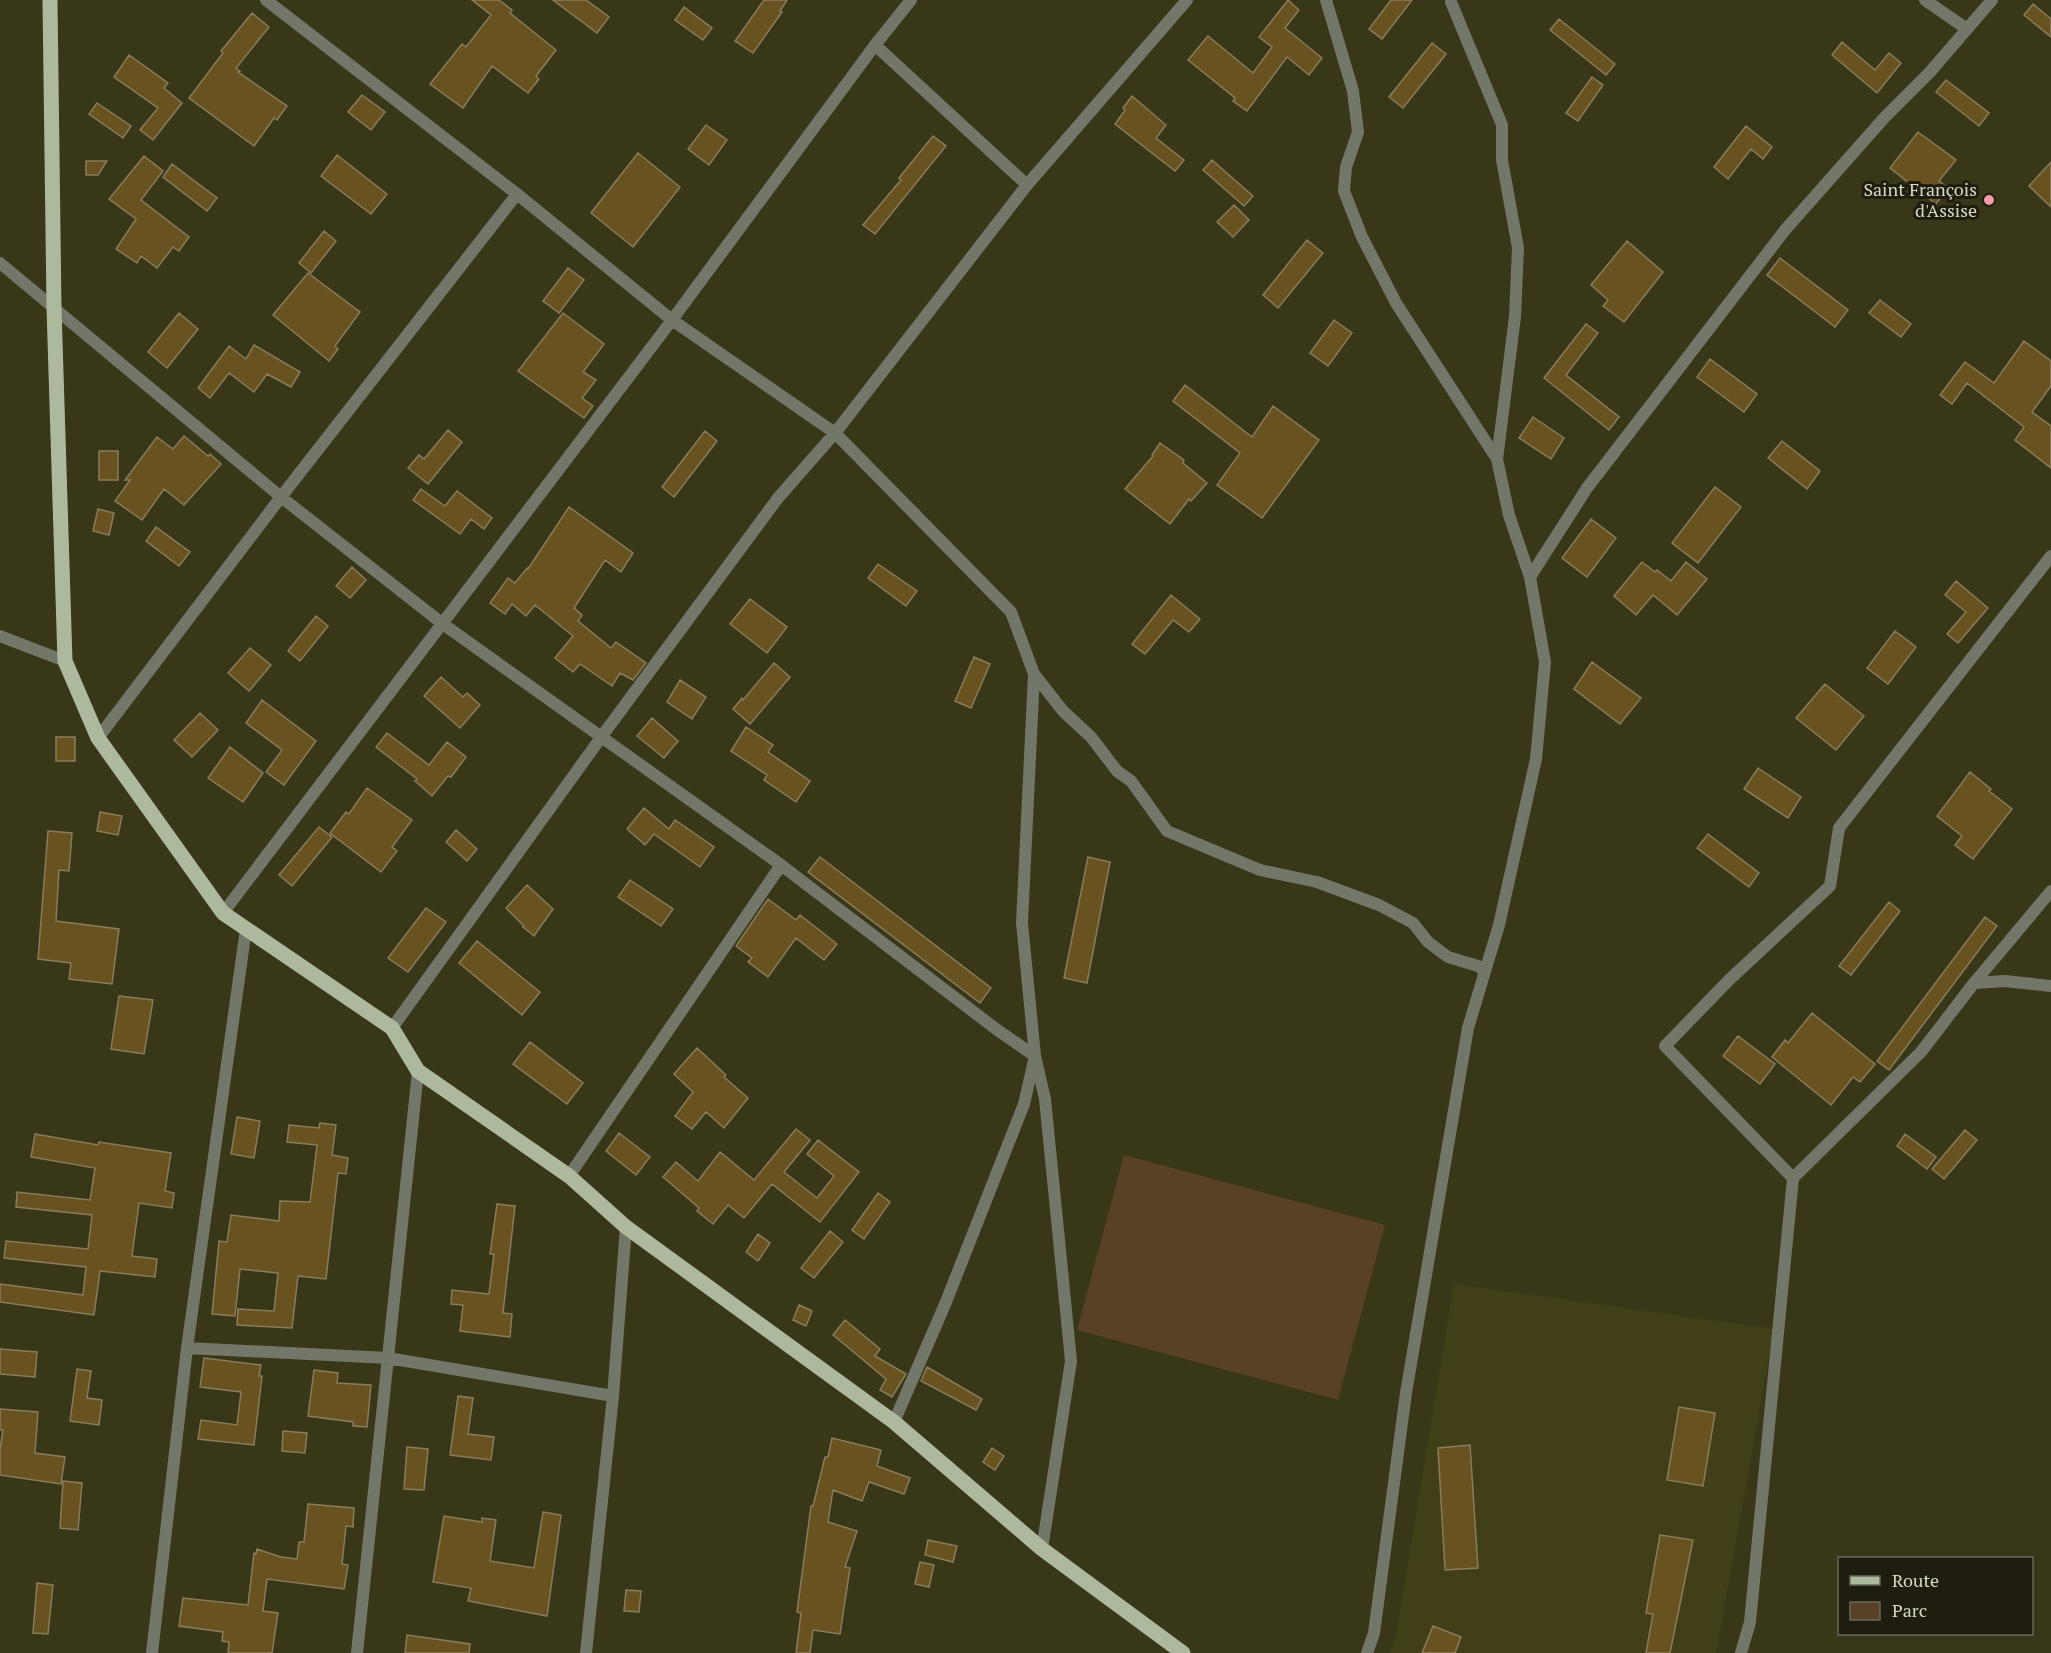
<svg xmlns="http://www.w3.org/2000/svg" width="2051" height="1653" font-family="'PT Serif',serif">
	<rect width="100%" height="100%" fill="#383718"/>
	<path fill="#413f18" d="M1454 1284 1774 1329 1716 1653H1390L1396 1635Z"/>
	<path fill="#594127" d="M1124 1155 1385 1225 1338 1400 1077 1330Z"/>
	<path fill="#685320" stroke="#897c5c" stroke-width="1.5" d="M472 0H499L512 10 510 13 556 50 536 76 539 79 528 93 492 66 463 108 430 84 462 44 466 47 491 15Z
		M553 0H586L609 17 597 33Z
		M764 0H787L780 11 782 12 753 53 735 41Z
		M1288 0 1299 10 1285 28 1322 58 1309 75 1287 57 1247 111 1233 101 1235 98 1188 60 1208 36 1253 73 1272 47 1259 37Z
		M1391 0H1412L1382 39 1369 29Z
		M2033 4 2051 19V37L2024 15Z
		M684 7 712 28 703 40 675 20Z
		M252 13 269 27 236 68 240 71 238 72 287 106 277 120 274 118 254 146 189 98 223 53 221 51Z
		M1559 19 1615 64 1606 75 1550 30Z
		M1842 42 1875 70 1889 53 1901 63 1877 93 1832 55Z
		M1432 43 1446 54 1403 108 1389 97Z
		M129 55 168 83 164 88 182 103 153 140 140 130 158 108 114 77Z
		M1592 77 1603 85 1578 121 1566 113Z
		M1946 80 1989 113 1979 126 1936 92Z
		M362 95 385 112 371 130 348 112Z
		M1132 96 1166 125 1156 138 1184 160 1175 171 1115 124 1125 110 1123 108Z
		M97 103 131 126 123 138 89 114Z
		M706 125 727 140 709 165 688 149Z
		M1746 126 1772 147 1763 159 1751 149 1728 179 1714 167Z
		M1918 132 1956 160 1939 181 1948 188 1936 204 1890 168Z
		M933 136 946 146 875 234 863 225 901 180 899 178Z
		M638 153 680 187 633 247 591 213Z
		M337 155 387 194 371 214 321 176Z
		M144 156 163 171 141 200 189 237 179 251 173 247 157 268 141 256 137 263 116 249 136 219 109 199Z
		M1212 160 1253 196 1244 206 1203 170Z
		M86 161H107L98 175H86Z
		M2051 162V207L2029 186Z
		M172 164 217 198 207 211 163 177Z
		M1234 205 1249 220 1233 237 1217 222Z
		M324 231 336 241 311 273 299 263Z
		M1307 240 1323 253 1278 308 1263 295Z
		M1627 241 1663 272 1624 322 1603 306 1608 300 1591 285Z
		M1780 258 1848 310 1835 327 1767 275Z
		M568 268 584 280 559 313 543 301Z
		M308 273 360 312 335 346 338 349 329 361 273 315Z
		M1880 300 1911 324 1901 337 1869 313Z
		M179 313 198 329 167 368 148 352Z
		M563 313 604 344 583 372 596 380 582 398 593 406 584 418 518 371Z
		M1334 320 1352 333 1328 366 1310 353Z
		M1586 324 1598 333 1566 375 1619 417 1609 430 1544 378Z
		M2024 341 2051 361V386L2032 412 2051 426V468L2015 440 2024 427 1967 383 1952 404 1940 395 1965 362 1994 383Z
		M254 345 300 372 291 387 267 374 254 392 229 373 210 398 198 388 229 346 246 359Z
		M1710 359 1757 394 1744 412 1697 377Z
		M1185 385 1252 437 1273 406 1319 440 1262 518 1217 485 1240 453 1173 401Z
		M1533 417 1564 438 1551 459 1519 438Z
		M448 430 462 442 428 484 408 468 419 455 424 459Z
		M705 431 717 441 674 497 662 487Z
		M184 436 208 456 210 454 221 464 184 505 164 489 142 520 115 501 130 480H125L157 437 173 449Z
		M1782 441 1820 471 1807 489 1768 458Z
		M1160 443 1184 460 1183 463 1207 483 1191 501 1189 499 1170 524 1125 489 1153 456 1152 455Z
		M99 451H118V480H99Z
		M1715 487 1741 507 1698 563 1672 543Z
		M421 489 445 506 457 491 492 518 484 529 471 519 460 534 413 500Z
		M569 507 633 553 621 572 605 560 574 608 582 615 578 621 611 648 616 642 646 663 633 680 620 673 612 686 580 664 573 672 555 658 573 636 535 605 526 616 512 604 505 614 490 603 508 578 515 583 527 568 528 569Z
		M98 509 114 513 109 535 93 531Z
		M1591 519 1616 538 1587 577 1562 558Z
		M156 527 190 552 179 566 146 541Z
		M1642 562 1655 572 1657 570 1671 581 1686 562 1707 579 1677 615 1653 595 1636 615 1614 596Z
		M878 564 917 591 906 606 868 578Z
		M352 567 366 580 350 598 336 586Z
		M1956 581 1988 608 1958 643 1947 634 1966 612 1945 595Z
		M1171 595 1200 619 1189 632 1173 620 1145 654 1132 644Z
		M750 599 787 627 767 653 730 624Z
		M316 616 328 626 300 661 288 651Z
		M1895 631 1916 647 1888 684 1867 668Z
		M250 648 271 665 249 691 228 673Z
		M974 657 990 664 971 708 955 701Z
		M1592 662 1641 698 1620 724 1574 689Z
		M774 663 790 677 750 724 733 709 742 698 743 700Z
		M441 677 463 697 467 693 480 705 460 728 424 696Z
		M680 680 706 697 692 719 667 702Z
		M1825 684 1864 716 1836 750 1796 718Z
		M262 700 316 741 284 785 266 772 282 750 246 723Z
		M200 713 218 730 192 757 174 740Z
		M652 718 678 741 664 758 637 736Z
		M746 727 773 745 768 752 810 781 796 802 764 780 767 775 731 751Z
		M387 733 429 765 447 742 466 757 451 777 448 776 432 796 415 781 417 779 376 747Z
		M56 737H75V761H56Z
		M230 747 263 773 243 802 208 778Z
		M1758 768 1801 797 1788 818 1744 789Z
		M1970 772 1991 789 1989 791 2012 809 1973 859 1955 845 1962 836 1937 816Z
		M367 788 412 820 392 847 397 851 381 872 330 833 346 812 349 814Z
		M644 808 669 829 675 820 714 847 700 867 654 834 645 845 627 829Z
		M100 812 122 816 118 835 97 831Z
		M319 827 332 837 292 886 279 875Z
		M456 830 477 849 467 861 446 842Z
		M48 831 72 833 69 871 59 870 56 921 119 929 112 984 69 979 71 963 38 959Z
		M1708 834 1759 873 1749 887 1697 848Z
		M820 857 991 988 980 1003 808 872Z
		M1088 857 1110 862 1087 983 1064 978Z
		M630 880 673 909 661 926 618 897Z
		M527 885 553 909 534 936 523 927 524 926 506 908Z
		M768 899 796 920 800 915 837 944 824 960 796 938 768 977 748 962 752 958 736 946Z
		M1889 902 1900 911 1851 975 1839 966Z
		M426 908 446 922 408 972 388 958Z
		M1985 917 1997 926 1889 1070 1877 1061Z
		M477 941 540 992 522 1015 459 963Z
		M119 996 153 1000 144 1054 111 1049Z
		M1812 1013 1875 1064 1860 1082 1853 1077 1831 1105 1772 1057 1785 1040 1788 1043Z
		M1738 1036 1775 1064 1760 1084 1723 1056Z
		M530 1042 583 1083 567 1104 513 1064Z
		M697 1048 726 1075 724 1077 748 1098 724 1128 706 1112 692 1129 675 1116 693 1092 674 1074Z
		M237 1117 260 1121 254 1158 231 1154Z
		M320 1123 336 1125 332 1155 348 1158 346 1174 338 1173 326 1279 298 1276 292 1328 237 1325 238 1309 274 1311 278 1273 240 1269 235 1316 212 1314 219 1241 227 1242 231 1215 279 1221 280 1201 310 1202 317 1145 287 1142 289 1125 319 1128Z
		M796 1129 810 1140 784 1172 817 1198 834 1176 807 1154 818 1140 859 1172 820 1222 772 1184 744 1218 728 1205 713 1224 697 1211 699 1208 663 1177 676 1162 698 1181 720 1152 754 1180Z
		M1965 1130 1977 1140 1944 1179 1932 1169Z
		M619 1133 650 1157 636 1175 606 1151Z
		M35 1134 98 1145 99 1142 171 1153 165 1191 174 1193 172 1208 139 1203 132 1256 157 1259 155 1277 100 1271 94 1315 0 1302V1284L83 1295 86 1267 4 1258 6 1241 88 1249 92 1215 16 1207 17 1192 90 1200 95 1168 31 1157Z
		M1905 1134 1936 1157 1927 1169 1897 1146Z
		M878 1193 890 1202 864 1239 852 1230Z
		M497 1204 515 1206 503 1313 512 1314 510 1337 460 1331 463 1305 451 1304 452 1290 489 1294 494 1254H490Z
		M830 1231 843 1242 814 1278 801 1268Z
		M758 1234 770 1243 758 1261 746 1252Z
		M799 1305 812 1311 806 1326 793 1320Z
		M845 1320 880 1349 875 1356 906 1374 892 1397 880 1390 886 1379 833 1335Z
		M0 1349 37 1352 35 1377 0 1374Z
		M204 1358 261 1365 259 1376H262L254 1445 198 1439 201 1420 237 1425 241 1392 200 1387Z
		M927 1367 982 1399 976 1410 921 1381Z
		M77 1369 91 1371 87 1398 102 1400 99 1425 70 1421Z
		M314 1370 338 1373 337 1383 371 1385 367 1427 353 1426V1422L308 1416Z
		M458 1396 473 1398 468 1434 494 1437 491 1460 450 1455Z
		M1679 1407 1715 1413 1703 1486 1667 1480Z
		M0 1409 38 1412 35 1453 65 1457 61 1484 0 1475V1449L3 1430H0Z
		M283 1431 307 1433 305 1453 282 1451Z
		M832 1438 881 1450 877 1466 910 1478 904 1494 869 1482 862 1501 833 1490 828 1522 857 1531 845 1567 850 1568 840 1634 813 1630 810 1653H796L801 1613 797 1612 811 1506H813L825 1457H828Z
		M1470 1445 1478 1568 1445 1570 1438 1448Z
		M407 1447 428 1449 424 1490 404 1489Z
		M992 1448 1004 1456 995 1470 983 1462Z
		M63 1481 82 1483 78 1530 60 1528Z
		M308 1504 354 1508 353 1527 346 1526 342 1564 348 1565 344 1589 267 1579 263 1611 278 1613 272 1653H228L229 1642 222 1641 223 1632 179 1626 183 1598 248 1605 254 1553 256 1554 257 1549 281 1557 297 1559 299 1542H304Z
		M543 1512 561 1515 547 1616 468 1601 471 1588 433 1582 444 1516 482 1522V1518L496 1520 490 1561 534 1568Z
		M1660 1535 1693 1540 1670 1653H1646L1653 1614 1646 1613Z
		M928 1540 957 1546 953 1562 925 1555Z
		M920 1562 934 1565 929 1587 915 1584Z
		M37 1583 53 1585 48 1634 33 1633Z
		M626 1590 641 1591 639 1612 624 1611Z
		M1433 1626 1461 1637 1455 1653H1422Z
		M407 1635 470 1644 469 1653H405Z"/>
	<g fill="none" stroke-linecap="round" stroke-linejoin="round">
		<path stroke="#72776a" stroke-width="12" d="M266 0 517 194 672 320 835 433 1011 612 1034 674 1063 711 1091 737 1117 771 1131 781 1167 831 1260 870 1317 882 1379 905 1413 923 1428 942 1448 957 1478 966 1485 971
			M1326 0 1353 91 1358 132 1346 167 1344 191 1362 237 1396 303 1497 459
			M1925 0 1967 29
			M875 45 1027 185
			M0 263 281 497 443 624 781 865 569 1176
			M1530 577 1587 488 1785 230 1885 117 1930 72 1992 0
			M0 636 65 661
			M1034 674 1022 923 1035 1056 1045 1099 1071 1361 1042 1549
			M98 738 281 497 517 194
			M781 865 996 1029 1035 1056 1024 1104 946 1302 894 1422
			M223 913 672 320 875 45 911 0
			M1974 983 2005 981 2051 986
			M392 1028 602 736 778 498 835 433 1027 185 1187 0
			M1793 1178 1921 1052 1974 983 2051 891
			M187 1348 388 1358 613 1396
			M152 1653 187 1348 246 929
			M357 1653 418 1071
			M586 1653 613 1396 626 1227
			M1367 1653 1374 1633 1406 1393 1468 1028 1499 925 1536 759 1545 662 1530 577 1509 515 1497 459 1515 317 1518 248 1502 160V125L1451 2
			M1741 1653 1750 1622 1793 1178 1665 1046 1729 980 1830 886 1839 828 2051 556"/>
		<path stroke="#adb99d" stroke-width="15" d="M50 0 54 308 65 661 98 738 223 913 392 1028 418 1071 569 1176 626 1227 894 1422 1042 1549 1183 1653"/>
	</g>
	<circle fill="#f39aa7" stroke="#1e1d10" stroke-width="2" cx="1989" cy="200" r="6"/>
	<g text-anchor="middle" stroke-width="6" stroke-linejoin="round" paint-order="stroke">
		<g font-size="18" fill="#d8d8c6" stroke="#1e1d10" text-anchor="end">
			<text x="1977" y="196">Saint François<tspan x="1977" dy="21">d'Assise</tspan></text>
		</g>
	</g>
	<rect x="1838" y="1557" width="195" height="78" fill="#1e1d10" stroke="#686859" stroke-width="1.5"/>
	<rect x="1850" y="1576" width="30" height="9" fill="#adb99d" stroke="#686859" stroke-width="1.5"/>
	<text x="1892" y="1587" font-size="18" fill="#d8d8c6">Route</text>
	<rect x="1850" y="1602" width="30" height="18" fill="#594127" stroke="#686859" stroke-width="1.5"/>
	<text x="1892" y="1617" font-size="18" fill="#d8d8c6">Parc</text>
</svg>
